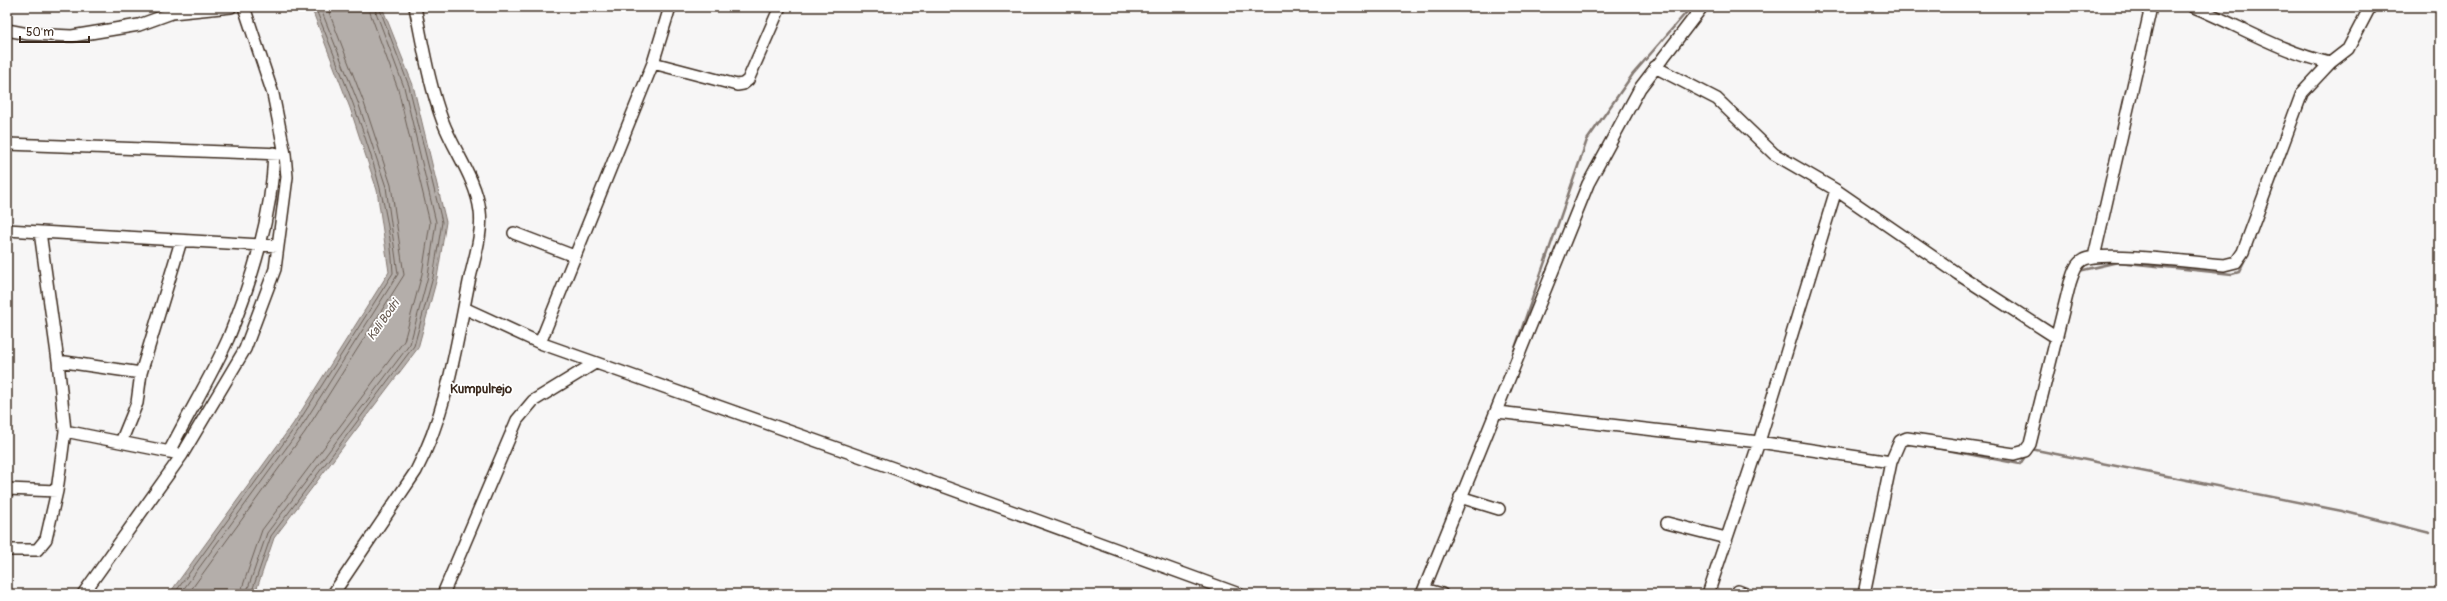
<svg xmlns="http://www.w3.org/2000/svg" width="2447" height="601" font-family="Pangolin,sans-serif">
	<rect width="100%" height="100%" fill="#f7f6f6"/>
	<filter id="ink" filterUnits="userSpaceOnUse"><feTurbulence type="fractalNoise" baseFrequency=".025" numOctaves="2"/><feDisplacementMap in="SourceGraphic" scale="8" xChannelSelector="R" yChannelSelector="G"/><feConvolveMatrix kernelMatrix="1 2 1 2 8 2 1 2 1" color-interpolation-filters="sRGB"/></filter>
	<g filter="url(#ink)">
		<path fill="#b4aeaa" stroke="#847972" d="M311 7H382L413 85 446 222 437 278 418 348 274 538 255 594H169L293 424 389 272 377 190 350 108Z"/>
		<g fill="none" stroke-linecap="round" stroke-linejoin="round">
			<path stroke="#6b5f56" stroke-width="1" d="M174 594 296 426 393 273C389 180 348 92 315 7
				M180 594 300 429 398 274 386 187 359 105 320 7
				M188 594 305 432 404 275 391 185 364 103 327 7
				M240 594 262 530 404 341 422 274 430 223 398 89 368 7
				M246 594 267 533 410 344 428 276 436 222 404 87 374 7
				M251 594 271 536 414 346 433 277 442 222 409 86 379 7"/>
			<path stroke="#847972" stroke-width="2.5" d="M2365 28 2376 7
				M2329 72 2338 63
				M2079 271 2118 262 2232 274 2239 272 2248 253
				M1513 354 1587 140 1633 74 1691 7
				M1931 447 2020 464 2026 455
				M2031 449 2342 511 2430 533
				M1870 594 1871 587"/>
			<g stroke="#3b2a1e" stroke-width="14">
				<path id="minor" d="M2194 7C2240 26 2281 52 2330 63
					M7 30 28 34 72 36 139 25 172 13 231 7
					M653 63 737 85 743 84 748 80 780 7
					M1655 67 1717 99 1774 154 1836 190 1958 274 2057 338
					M7 144 281 154
					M7 230 278 246
					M40 232 58 361 65 431
					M514 233 574 256
					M2094 257 2151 7
					M464 308 540 343 893 468 1239 594
					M540 343 653 63 670 7
					M58 361 141 373
					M1497 412 1759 442 1891 462
					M121 442 137 403 141 373 181 241
					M169 452C188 414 211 377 228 339 252 280 272 217 274 153
					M7 489 57 491
					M1460 497 1499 509
					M1667 523 1726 538
					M7 550H37L46 539 57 491 65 431 175 453
					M1424 589 1442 594
					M1738 591 1746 594
					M83 594 182 455 245 349 275 269 287 177 285 154 273 94 244 7
					M333 594 416 471C447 412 456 346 469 282 474 259 483 234 480 211 476 179 454 151 443 122 429 85 423 46 415 7
					M443 594 517 420 533 401 595 363
					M1422 594 1588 184 1640 88 1702 7
					M1708 594 1759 442 1836 190
					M1864 594 1891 462 1900 441 1907 438 2014 454 2025 451 2030 444 2070 283C2073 275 2075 264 2083 260 2100 250 2200 263 2224 265L2236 262 2243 252 2302 93 2330 63 2348 49 2370 7"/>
			</g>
			<use href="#minor" stroke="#fff" stroke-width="11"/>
		</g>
	</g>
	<g text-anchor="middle" stroke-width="3.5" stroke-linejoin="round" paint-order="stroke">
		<g font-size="12" font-style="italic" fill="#65584f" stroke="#fff">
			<text transform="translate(383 320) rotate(-55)" y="4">Kali Bodri</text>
		</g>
		<g font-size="13" font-weight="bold" fill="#3b2a1e" stroke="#fff">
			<text x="481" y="393">Kumpulrejo</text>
		</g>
	</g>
	<rect width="2447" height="601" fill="none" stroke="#fff" stroke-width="24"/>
	<rect x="12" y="12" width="2423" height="577" fill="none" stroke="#3b2a1e" stroke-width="1.5" filter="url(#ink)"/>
	<path d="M20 36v6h69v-6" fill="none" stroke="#3b2a1e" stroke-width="2"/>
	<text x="26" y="36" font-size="12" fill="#3b2a1e" stroke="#ffffff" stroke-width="3" paint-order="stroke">50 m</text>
</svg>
